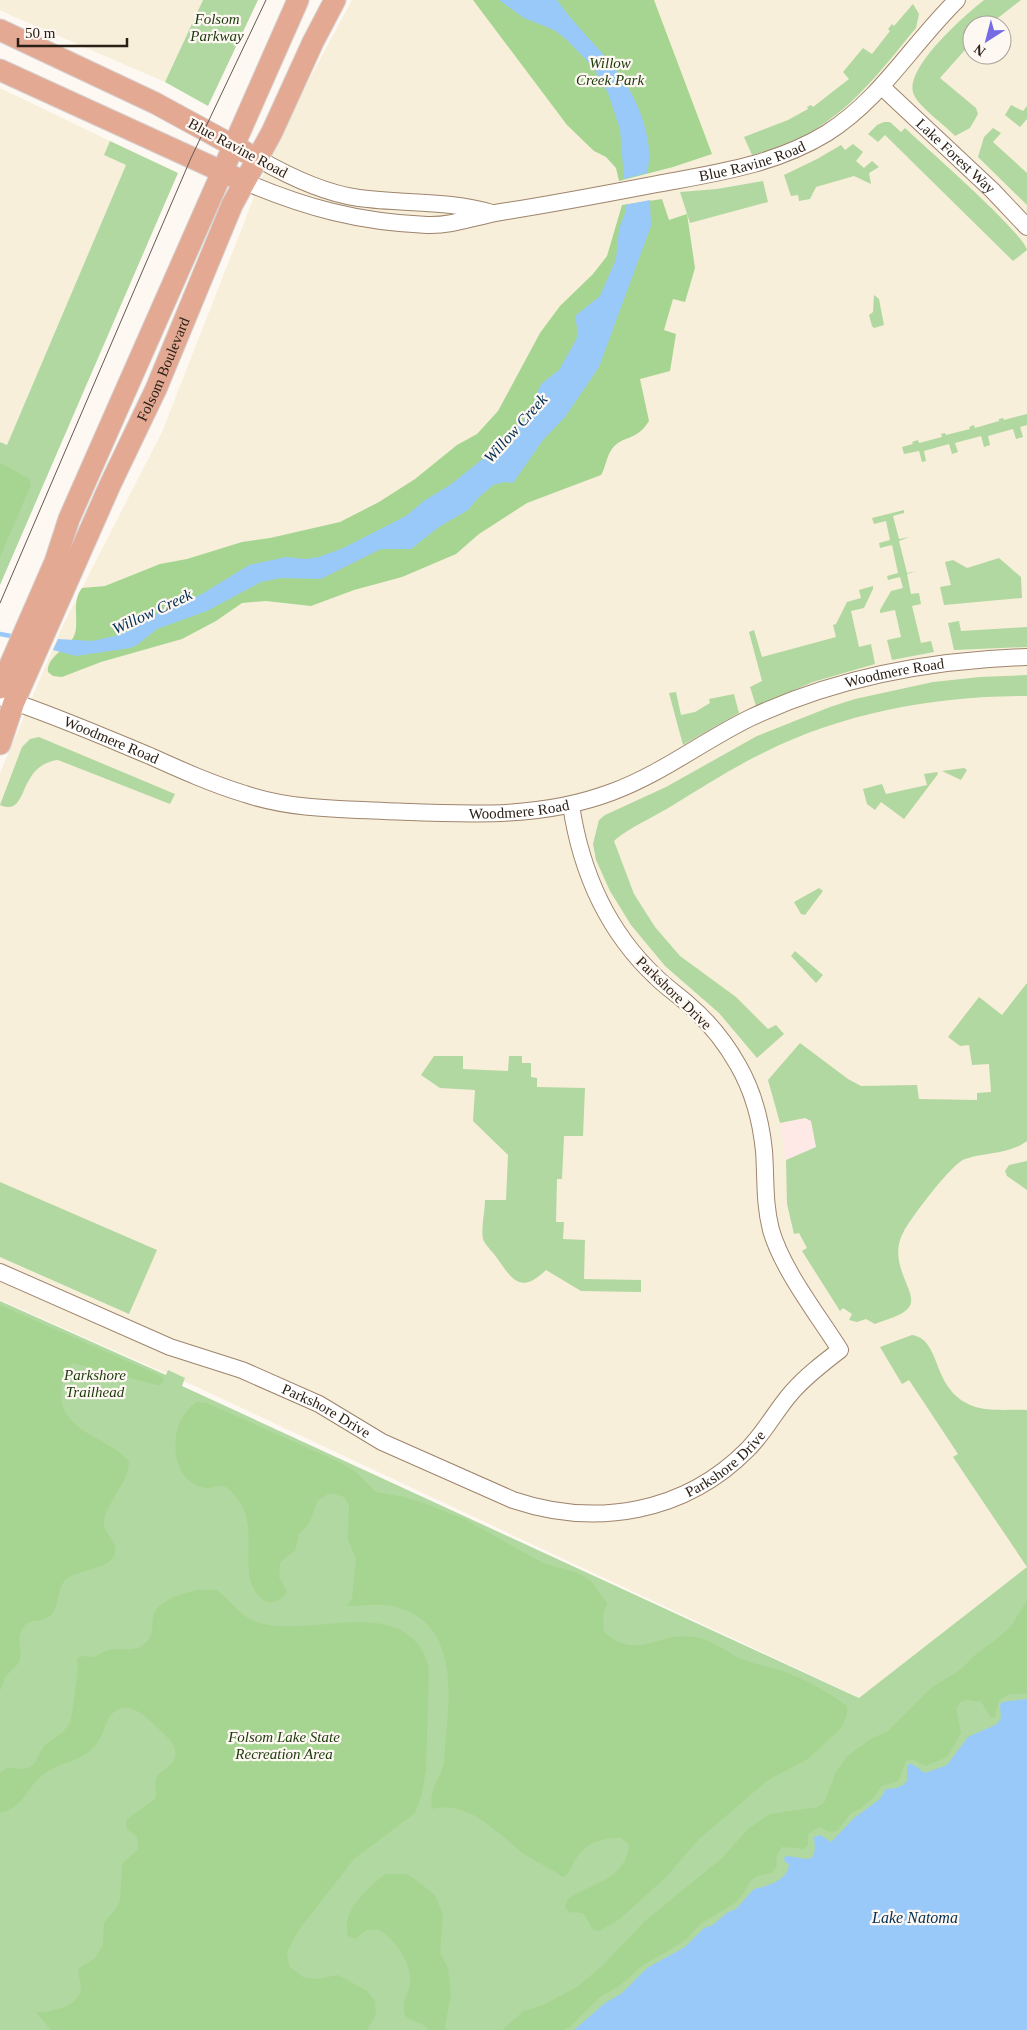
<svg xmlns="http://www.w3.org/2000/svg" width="1027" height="2030" font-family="Georgia,serif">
	<rect width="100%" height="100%" fill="#fef8f3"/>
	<path fill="#f7efd9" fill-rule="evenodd" d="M0 0H203L165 82 10 15 0 10Z
		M352 0H1027V1567L860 1698 197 1387 0 1300V773L62 627 162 432 276 141ZM972 25H1002V55H972Z
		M0 88 110 141 105 155 126 165 7 445 0 442Z"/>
	<path fill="#ffe9e6" d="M805 1118 811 1121 816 1148 786 1160 780 1123Z"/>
	<path fill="#b1d8a0" d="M203 0H258L208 106 165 82Z
		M984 0H1021L989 25H972V42L940 78 976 108 978 114 970 128 955 136C945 125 920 108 914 95 902 70 965 15 984 0Z
		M913 4 919 14 916 28C864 91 835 133 752 155L744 137 788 120 808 109 807 107 811 105 813 107 849 79 843 72 863 48 872 54 890 31 888 29 892 24 894 26Z
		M1011 105 1023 111 1027 106V119L1020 127 1005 115Z
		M884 122H890L901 132 905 128C924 146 1023 232 1027 250L1013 261 885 135 878 142 868 134 877 125Z
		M993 128 1001 133 993 142 1027 173V205L978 157 984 137Z
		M110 141 178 173 0 585V442L7 445 126 165 104 155Z
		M853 144 863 152 856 161 864 168 872 161 879 167 869 173 871 184 854 176 816 187 810 199 799 201 798 195 791 196 784 175 817 159 841 145 845 150Z
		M763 181 768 202 690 223 680 192 717 189Z
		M874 295 879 299 884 325 874 328 872 326 869 315 873 312Z
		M1027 414V425L1020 427 1023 437 1016 439 1013 429 988 436 990 445 984 447 981 436 955 443 958 452 952 454 949 444 924 451 926 461 922 462 919 451 904 454 902 447 913 444 912 442 918 440 919 443 942 437 941 434 945 433 946 435 970 429 969 427 974 425 975 428 999 421V419L1003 418 1004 420Z
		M904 510V513L893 516 899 539 909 537 899 541 907 573 917 571 907 574 911 594 919 593 921 604 912 606 921 643 931 641 934 652 892 660 887 640 901 637 895 610 880 613V610L891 591 903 588 900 577 888 580 887 576 898 573 892 545 880 548 879 543 890 540 886 521 874 524 872 518Z
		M999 558 1021 577 1022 598 944 605 940 587 951 585 945 562 953 560 967 568Z
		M873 586V589L864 608 851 611 859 647 871 644 875 664 813 682 756 706 750 687 762 681 749 632 754 630 762 657 836 637 833 625 836 624 847 602 861 598 859 590Z
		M959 621 961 631 1027 627V647L954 650 948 623Z
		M1027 675V696C937 696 844 712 763 753 734 767 706 785 678 802 660 814 628 828 614 841L634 894 655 927 680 956 736 997 768 1029 776 1025 784 1034 757 1058 719 1013 665 966 631 925 610 891 596 860 593 844 599 820 605 815 666 787 757 736 830 707 855 699 933 682 980 677Z
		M676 692 681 715 695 712 710 703 709 699 734 694 739 713 683 745 669 693Z
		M39 737 175 794 170 804 58 760C16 765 30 818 0 805L22 747 30 739Z
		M964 768 967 770 961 780 942 771Z
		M937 772 938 774 904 819 881 802 875 810 867 804 863 789 882 784 886 794 927 785 924 774Z
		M819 888 823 891 805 915 801 914 794 902Z
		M795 951 823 975 816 983 791 956Z
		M1027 983V1141C1008 1155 986 1152 965 1159 951 1164 912 1217 904 1231 885 1264 920 1293 909 1307 903 1316 884 1320 875 1324L866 1319 857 1322 849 1320 852 1314 843 1308 840 1311 802 1251 807 1248 799 1233 794 1234 787 1204 786 1160 816 1147 811 1121 805 1118 780 1123 768 1080 800 1043 848 1079 861 1086 917 1085 919 1099 977 1100V1093L991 1092 989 1064 972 1065 969 1045 960 1046 948 1037 979 997 1002 1015Z
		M434 1056H463V1069L508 1071 509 1056H522V1063H531V1077L537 1078V1087L585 1088 583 1136H564L562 1179H557L556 1222H564L563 1239 585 1240 584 1279 641 1280V1292L581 1291 546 1270C521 1294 513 1281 497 1258 493 1252 485 1245 483 1239 481 1228 485 1211 485 1200H506L508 1155 473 1121 475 1090 440 1088 421 1075Z
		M1027 1161V1190L1007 1176 1005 1171 1009 1165Z
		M0 1182 157 1250 129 1314 0 1257Z
		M0 1301 166 1375 168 1370 185 1378 182 1386 859 1698 1027 1567V2030H0Z
		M912 1335C943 1340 930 1390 973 1406 989 1412 1010 1409 1027 1410V1567L953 1457 958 1454 909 1380 902 1384 880 1347Z"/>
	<path fill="#a6d591" d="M473 0H654L712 154 673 167 619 181 616 168 606 157 594 151 567 125Z
		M662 199 669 220 687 214 695 268 685 302 673 299 664 330 676 334 670 371 640 379 649 421C636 442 622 435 612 449 606 457 606 467 601 475L527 503 479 534 456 554 402 577 354 590 311 606 266 601 242 603 216 621 182 639 101 662 62 677 53 676 48 672C46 658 66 649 73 638 81 625 70 603 82 588L105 586 160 564 187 559 242 542 270 538 340 522 379 502 415 479 457 445 477 434 498 411 540 333 560 306 593 274 607 256 622 205Z
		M0 463 28 478 31 485 0 557Z
		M0 1305 161 1376 164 1381 160 1385H157L73 1363C66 1369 64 1377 62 1387 55 1431 105 1435 129 1461 129 1482 109 1499 104 1520 101 1536 126 1543 110 1561 105 1567 79 1571 68 1578 57 1585 60 1602 53 1612 46 1624 32 1617 24 1626 15 1636 22 1648 20 1659 18 1666 12 1669 8 1674 4 1678 2 1686 0 1691Z
		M197 1402 207 1403 337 1461 356 1472 376 1492 404 1497 429 1505 464 1519 543 1563 578 1573 592 1582 607 1603 603 1615 604 1632C638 1662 658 1631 694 1637 711 1639 725 1651 739 1658 755 1665 774 1667 790 1674 811 1682 829 1693 847 1706V1714L842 1727 808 1759 768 1780 700 1838 667 1876 620 1919 599 1931 593 1930 584 1914C575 1910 570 1917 565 1906L568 1899C593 1881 624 1882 629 1845L621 1838C601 1837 584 1844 574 1862 570 1869 570 1873 563 1877 552 1869 540 1864 529 1857 498 1837 474 1800 432 1809 428 1787 441 1781 444 1762 447 1709 465 1630 400 1608 384 1602 364 1606 347 1606L352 1598 356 1559 348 1540 349 1505 344 1497 330 1493 318 1500 309 1523 299 1534 295 1550 280 1562 279 1577 287 1592C276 1608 261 1604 253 1587 242 1567 257 1525 239 1501 220 1474 219 1492 201 1487 179 1481 173 1455 176 1436 177 1424 186 1409 197 1402Z
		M197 1590H216C230 1598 237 1614 254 1621 309 1642 407 1588 429 1668L426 1770 421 1797 415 1813 354 1859 298 1931 287 1953 289 1966 303 1977 317 1979 338 1975 367 1991 375 2001 376 2014 367 2030H51L36 2012C50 2013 81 2006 81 1987 81 1980 77 1975 79 1968L95 1958 103 1944 104 1923 117 1907 120 1900 122 1864 138 1849 137 1837 127 1829 126 1820 155 1799C158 1792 153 1785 157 1777 159 1772 164 1771 168 1767 183 1754 172 1741 160 1730 151 1721 135 1705 122 1708 106 1711 105 1734 96 1744 84 1761 63 1761 47 1772 26 1785 28 1805 0 1813V1773L6 1768C14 1767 23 1771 30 1767 37 1763 38 1754 43 1748 51 1737 62 1738 71 1720L78 1670 77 1660 80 1656C101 1658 92 1656 109 1650 121 1647 132 1653 143 1645 157 1635 150 1624 154 1614 162 1598 182 1594 197 1590Z
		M1027 1600V1694H1010L999 1700 995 1717 992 1718 981 1702 968 1700 960 1702 956 1708 961 1733 947 1757 926 1766 912 1759 906 1761 898 1781 882 1786 873 1798 860 1809 851 1813 837 1831 829 1832 819 1827 808 1834V1845L804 1849 782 1847C777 1853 775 1857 777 1865L772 1873 757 1876 750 1881 744 1893 735 1903 700 1924 688 1938 668 1951 643 1965 618 1987 601 1996 570 2027 564 2030H502L524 2011 543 2005 577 1987 601 1967 645 1921 722 1858 748 1829 770 1814 818 1807 825 1801 835 1774 846 1757 872 1738 887 1732 931 1688 960 1670 975 1655 998 1638 1011 1626Z
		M385 1874H407L417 1881 434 1894 443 1914 440 1953 448 1968 451 1995 445 2026 447 2030H429C424 2023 413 2022 405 2016 401 1998 408 1998 410 1983 412 1962 394 1938 377 1929L367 1930 355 1939 348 1936C341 1910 367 1889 385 1874Z"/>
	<path fill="#99c9f8" d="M499 0H557C588 44 629 70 644 124 649 141 651 156 647 173L624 179 620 129 608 93 593 67 566 39 554 30 524 18Z
		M650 200 651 226 599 367 565 417 543 440 513 483 505 482 493 485 478 498 468 510 439 527 411 549H381L321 579 281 578 261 582 207 611 157 629 137 645 130 648 76 656 53 650 58 639 92 641 115 636 134 629 147 618 202 594 249 565 286 557 306 559 319 557 343 548 406 516 425 500 450 485 485 457 528 416 541 384 559 370 576 340 578 333 575 316 600 296 616 259 619 229 625 213V205Z
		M1027 1699V2030H574L605 2003 621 1994 647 1968 685 1947 704 1928 713 1925 728 1912 736 1909 754 1889C767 1886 787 1881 789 1865L784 1860 785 1856C805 1856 818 1870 814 1837L820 1835 831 1842 854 1818 880 1799 886 1789C895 1788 900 1789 907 1781V1766L909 1764H912L925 1773 947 1765 968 1737 997 1724 1001 1718 1000 1705 1002 1702Z"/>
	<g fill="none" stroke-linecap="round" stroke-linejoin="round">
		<path stroke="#99c9f8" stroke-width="4.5" d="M0 634 16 637"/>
		<g stroke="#9f846d" stroke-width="18">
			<g id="minor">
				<path id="s1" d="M882 87 992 190 1027 227"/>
				<path d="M257 158C288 176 323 193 359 198 403 204 450 200 492 213"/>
				<path id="s2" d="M243 181C306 208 359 222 427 225 453 226 476 216 501 212 553 204 605 194 657 184 716 173 775 165 827 133 881 99 912 44 957 0"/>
				<path id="s3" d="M5 699C54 715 102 736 150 756 181 770 212 784 245 794 290 809 337 809 384 811 462 814 538 820 612 792 661 774 703 741 750 718 837 677 932 660 1027 657"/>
				<path id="s4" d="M0 1272 170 1347 242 1370 319 1404 382 1442 513 1500C596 1528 685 1513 748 1449 765 1432 776 1410 792 1392 806 1376 823 1363 840 1350 818 1315 782 1269 771 1230 764 1203 766 1178 764 1151 761 1121 753 1091 738 1065 725 1042 708 1021 688 1004 678 995 666 987 656 977 606 930 581 872 571 805"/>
			</g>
		</g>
		<g stroke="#d5d2d1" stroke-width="23">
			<g id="major">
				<path d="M0 30 155 103 245 152"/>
				<path d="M0 70 234 177"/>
				<path d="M0 688 55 562 69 519 298 0"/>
				<path id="s5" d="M0 744 14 702 110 485 156 389 232 205 272 132 313 42 335 0"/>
			</g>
		</g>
		<use href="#minor" stroke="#fff" stroke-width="16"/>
		<use href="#major" stroke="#e4a993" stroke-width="21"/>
		<path stroke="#635951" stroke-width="1" d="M0 603 191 158 266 0"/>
	</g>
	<g text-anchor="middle" stroke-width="4.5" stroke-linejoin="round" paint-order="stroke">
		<g font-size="15" font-style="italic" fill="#1b390a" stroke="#fef8f3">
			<text x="217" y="24">Folsom<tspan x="217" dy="17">Parkway</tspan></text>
			<text x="610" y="68">Willow<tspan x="610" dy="17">Creek Park</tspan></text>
			<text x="95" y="1380">Parkshore<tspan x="95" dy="17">Trailhead</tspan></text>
			<text x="284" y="1742">Folsom Lake State<tspan x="284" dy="17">Recreation Area</tspan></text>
		</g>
		<g font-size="15" fill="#2b2017" stroke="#fef8f3">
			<text transform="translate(238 148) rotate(28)" y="5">Blue Ravine Road</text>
			<text dy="5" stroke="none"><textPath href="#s1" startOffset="101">Lake Forest Way</textPath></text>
			<text dy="5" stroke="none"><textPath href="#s2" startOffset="522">Blue Ravine Road</textPath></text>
			<text dy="5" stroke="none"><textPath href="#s5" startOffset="409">Folsom Boulevard</textPath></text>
			<text dy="5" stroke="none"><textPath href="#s3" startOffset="938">Woodmere Road</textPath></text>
			<text dy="5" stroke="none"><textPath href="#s3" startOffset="114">Woodmere Road</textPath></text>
			<text dy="5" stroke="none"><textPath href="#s3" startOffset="534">Woodmere Road</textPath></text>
			<text transform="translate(674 993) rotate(44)" y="5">Parkshore Drive</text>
			<text dy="5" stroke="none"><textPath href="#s4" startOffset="355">Parkshore Drive</textPath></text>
			<text dy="5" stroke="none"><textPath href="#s4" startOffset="789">Parkshore Drive</textPath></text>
		</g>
		<g font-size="16" font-style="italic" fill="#002d52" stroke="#fef8f3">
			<text transform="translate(515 428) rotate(-48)" y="6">Willow Creek</text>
			<text transform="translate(152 611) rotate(-25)" y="6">Willow Creek</text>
			<text x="915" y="1923">Lake Natoma</text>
		</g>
	</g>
	<g transform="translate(987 40) rotate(216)"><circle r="24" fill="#fef8f3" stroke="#aaa29b"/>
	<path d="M0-4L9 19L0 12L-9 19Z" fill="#756be5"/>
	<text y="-8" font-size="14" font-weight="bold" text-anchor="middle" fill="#2b2017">N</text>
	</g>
	<path d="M18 38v8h109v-8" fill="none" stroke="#2b2017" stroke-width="2.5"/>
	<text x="25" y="38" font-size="15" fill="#2b2017" stroke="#fef8f3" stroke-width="4" paint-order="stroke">50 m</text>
</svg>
